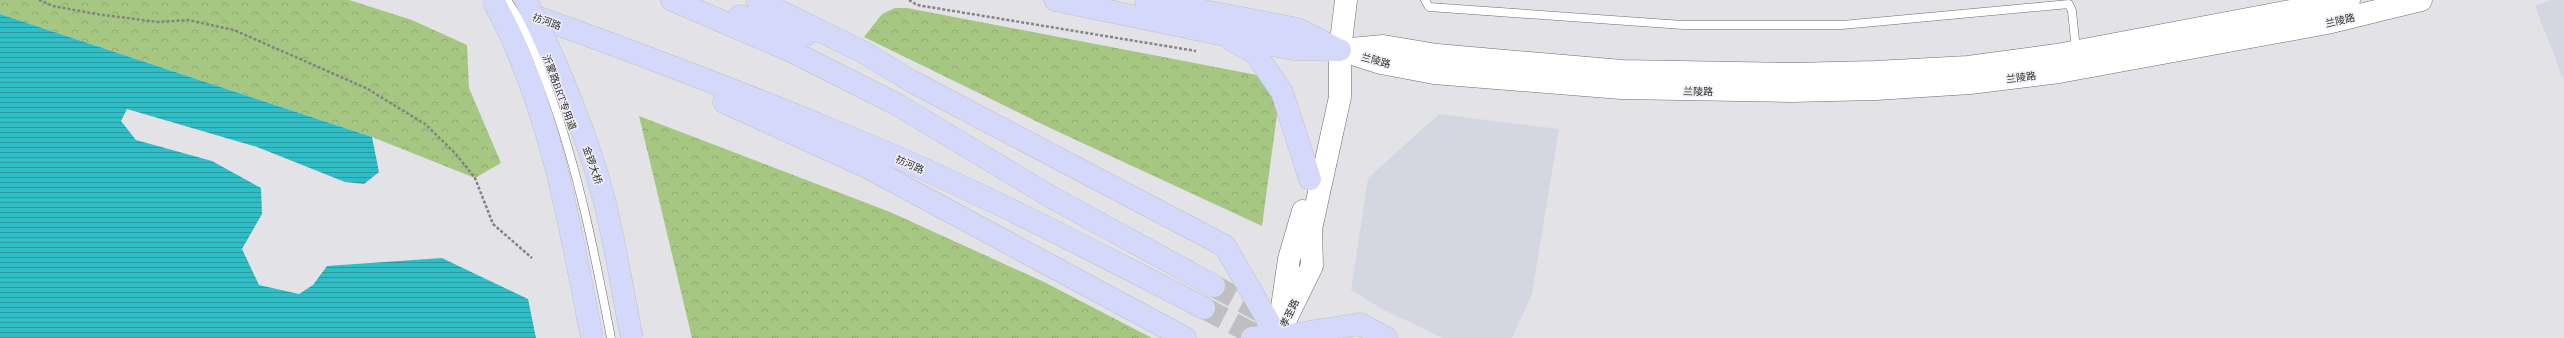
<svg xmlns="http://www.w3.org/2000/svg" width="2564" height="338" font-family="'IBM Plex Serif','Noto Sans SC',serif">
	<defs>
		<pattern id="forest-crowns" width="20" height="18" patternUnits="userSpaceOnUse"><rect width="20" height="18" fill="#a6c781"/><path d="M2 6a3 3 0 1 1 6 0M12 15a3 3 0 1 1 6 0" fill="none" stroke="#8fab70"/></pattern>
		<pattern id="water-rules" width="6" height="5" patternUnits="userSpaceOnUse"><rect width="6" height="5" fill="#31bdc6"/><path d="M0 2.5h6" fill="none" stroke="#2a9aa1"/></pattern>
	</defs>
	<rect width="100%" height="100%" fill="#e3e3e7"/>
	<path fill="#d5d7e0" d="M2551 0H2564V81L2535 6Z
		M1439 114 1559 129 1532 294 1512 338H1443L1384 310 1351 290 1368 178Z"/>
	<path fill="url(#forest-crowns)" d="M0 0H349L412 20 467 45 469 88 501 163 475 178 372 137 0 14Z
		M895 8H907L1257 75 1271 90 1278 107 1262 226 1050 128 864 37 882 14Z
		M639 116 890 212 1044 282 1152 338H692Z"/>
	<path fill="url(#water-rules)" d="M0 14 372 137 379 172 364 184 345 182 257 147 127 109 121 121 136 140 212 161 261 188 262 214 242 249 259 285 299 294 313 285 327 266 442 258 528 299 536 338H0Z"/>
	<g fill="none" stroke-linecap="round" stroke-linejoin="round">
		<path stroke="#bfbfc2" stroke-width="22" stroke-dasharray="22 11" stroke-linecap="butt" d="M1214 286 1271 317
			M1204 308 1261 338"/>
		<g stroke="#6d6d70" stroke-width="9">
			<path id="lane" d="M1425 0 1429 7 1683 25H1842L2069 4 2072 11 2076 50"/>
		</g>
		<g stroke="#6d6d70" stroke-width="23">
			<path id="secondary" d="M1351 49 1383 46 1437 55 1622 71 1792 74 1875 72 1968 67 2057 55 2349 0
				M1340 50 1381 63 1434 73 1621 88 1792 91 1876 89 1970 83 2059 72 2327 23 2421 0
				M1281 314 1289 259 1303 211
				M1277 337 1312 266 1311 229 1340 97V50L1346 0"/>
		</g>
		<g stroke="#c0c1c1" stroke-width="23">
			<path id="primary" d="M672 0 791 51 898 105 1051 197 1214 286
				M757 0 863 52 911 81 1225 246 1278 338
				M1055 0 1293 49 1340 50
				M1146 0 1298 29 1333 47
				M520 11C633 51 746 94 856 140 975 189 1090 249 1204 308
				M740 16 806 35
				M1233 41 1255 53 1282 92 1310 179
				M724 102 869 168 1185 338
				M1252 338 1277 337 1360 324 1386 338"/>
		</g>
		<path stroke="#838486" stroke-width="2.5" stroke-dasharray="3 2" stroke-linecap="butt" d="M39 0 53 6 96 14 158 22 188 20 234 30 366 88 425 124 455 153 475 178 493 224 532 258
			M909 0 917 5 1196 51"/>
		<use href="#lane" stroke="#fff" stroke-width="8"/>
		<use href="#secondary" stroke="#fff" stroke-width="22"/>
		<use href="#primary" stroke="#d4d9fc" stroke-width="22"/>
		<g stroke="#6d6d70" stroke-width="9" stroke-linecap="butt">
			<path id="lane-bridge" d="M507 0C527 29 538 61 550 93 579 173 595 255 611 338"/>
		</g>
		<g stroke="#c0c1c1" stroke-width="23" stroke-linecap="butt">
			<path id="primary-bridge" d="M493 0C502 18 512 36 519 55 557 145 573 243 592 338
				M526 0C556 61 584 126 602 192 615 240 622 290 632 338"/>
		</g>
		<use href="#lane-bridge" stroke="#fff" stroke-width="8"/>
		<use href="#primary-bridge" stroke="#d4d9fc" stroke-width="22"/>
	</g>
	<g text-anchor="middle" stroke-width="3" stroke-linejoin="round" paint-order="stroke">
		<g font-size="10" fill="#2e2f30" stroke="#f0f0f4">
			<text transform="translate(2340 20) rotate(-13)" y="4">兰陵路</text>
			<text transform="translate(547 21) rotate(20)" y="4">祊河路</text>
			<text transform="translate(1376 60) rotate(15)" y="4">兰陵路</text>
			<text transform="translate(2021 77) rotate(-7)" y="4">兰陵路</text>
			<text transform="translate(1698 91) rotate(1)" y="4">兰陵路</text>
			<text transform="translate(560 92) rotate(70)" y="4">沂蒙路BRT专用道</text>
			<text transform="translate(910 164) rotate(24)" y="4">祊河路</text>
			<text transform="translate(593 165) rotate(71)" y="4">金锣大桥</text>
			<text transform="translate(1289 313) rotate(-64)" y="4">孝圣路</text>
		</g>
	</g>
</svg>
